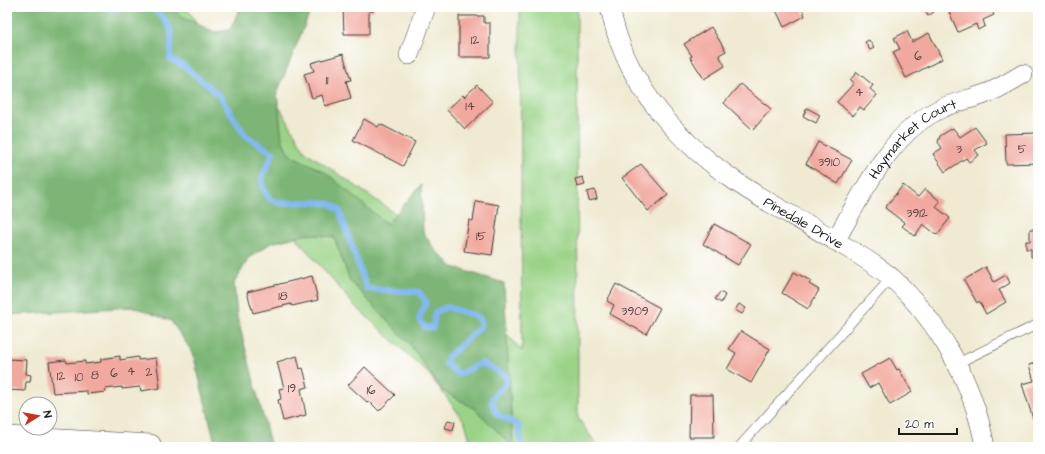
<svg xmlns="http://www.w3.org/2000/svg" width="1045" height="454" font-family="'Architects Daughter',sans-serif">
	<rect width="100%" height="100%" fill="#fff"/>
	<filter id="ink" filterUnits="userSpaceOnUse"><feTurbulence type="fractalNoise" baseFrequency=".025" numOctaves="2"/><feDisplacementMap in="SourceGraphic" scale="8" xChannelSelector="R" yChannelSelector="G"/><feConvolveMatrix kernelMatrix="1 2 1 2 8 2 1 2 1" color-interpolation-filters="sRGB"/></filter>
	<filter id="wash" filterUnits="userSpaceOnUse"><feTurbulence type="fractalNoise" baseFrequency=".012" numOctaves="4" result="noise"/><feDisplacementMap in="SourceGraphic" scale="16" xChannelSelector="R" yChannelSelector="G"/><feGaussianBlur stdDeviation="0.9" result="paint"/><feColorMatrix in="noise" values="0 0 0 0 0 0 0 0 0 0 0 0 0 0 0 0 0 1.4 0 .05"/><feComposite in="paint" operator="in"/></filter>
	<g filter="url(#wash)">
		<rect width="100%" height="100%" fill="#efead1"/>
		<path fill="#9ad387" stroke="#5b7852" d="M146 7H186L226 66 267 86 305 151 405 220 522 351 520 7H577L578 418 598 447H472L465 422 428 373 353 304 304 247 259 192Z"/>
		<path fill="#7bb574" stroke="#4c6848" d="M7 7H173L182 17 215 32 230 30 238 12 248 7H312L277 93 282 139 289 154 325 172 387 224 421 185 423 232 436 251 453 267 504 283 513 447 475 409 442 390 409 343 350 281 334 237 308 234 271 243 249 258 234 283 237 316 271 447H216L193 353 171 321 134 307 7 315Z"/>
		<g fill="none" stroke-linecap="round" stroke-linejoin="round">
			<path stroke="#82b8f1" stroke-width="6" d="M103 7 117 9 121 7
				M152 7C175 29 172 28 170 59L184 66 219 95 245 135 273 153 262 179 263 188 269 198 278 203 319 202 331 204 339 210 367 289 419 292 426 302 419 319 425 327 433 328 435 312 447 307 479 317 481 323 480 327 448 357 446 364 459 374 482 363 506 376V383L493 397 492 404 498 415 518 425 522 447"/>
		</g>
		<g id="blocks">
			<path fill="#f1a89e" d="M343 7H373L374 11H369V34H344Z
				M770 7H801L805 16 784 27 775 8 771 10Z
				M932 7 934 12 928 16 925 10Z
				M947 7H990L994 15 983 20 985 26 978 30 976 24 958 32Z
				M459 16H484V23H490V57H459Z
				M711 27 726 51 719 55 725 66 704 79 690 57 692 56 684 44Z
				M907 31 912 42 929 33 942 59 906 78 893 52 900 49 894 38Z
				M869 40 874 48 870 50 865 42Z
				M343 54 351 80 346 81 351 98 325 106 322 95 312 98 304 74 314 71 311 63Z
				M857 72 873 85 870 89 877 95 864 110 860 107 853 116 837 102 854 83 850 80Z
				M740 84 771 109 753 130 724 103Z
				M477 85 493 102 465 129 447 110 463 95 464 97Z
				M807 108 820 115 816 123 803 116Z
				M364 119 378 127 380 124 415 142 403 166 353 140Z
				M975 127 987 143 975 150 979 155 969 162 966 158 945 172 933 154 942 148 938 142 940 136 953 128 960 137Z
				M1038 133V163L1006 164 1005 134Z
				M818 142 852 160 838 184 806 164Z
				M641 164 668 195 648 211 622 178Z
				M583 177 585 185 577 187 575 179Z
				M903 185 918 197 925 189 940 201 936 207 950 218 937 235 923 224 915 236 902 226 905 223 885 208Z
				M595 190 597 199 589 201 587 192Z
				M476 201 499 205 492 255 464 251 469 220 473 221Z
				M714 224 751 244 738 265 703 244Z
				M1030 229H1038V257H1031V249H1026V241H1030Z
				M986 267 994 282 1006 275 1010 283 999 290 1006 302 986 314 979 301 977 303 964 280Z
				M794 272 811 281 809 284 819 290 808 309 782 293Z
				M312 276 318 300 292 306 291 304 253 313 247 292Z
				M616 284 660 308 646 334 610 314 614 305 607 301Z
				M720 292 725 295 721 303 715 299Z
				M739 304 746 308 742 314 735 310Z
				M741 331 770 349 751 383 727 369 736 353 729 349Z
				M120 356V360L138 357V360L156 358 160 388 141 391 140 387 122 389V387L105 389 106 392 87 394V391L53 393 49 362 66 360 67 363 85 361V364L101 362V359Z
				M297 356 300 369 303 368 308 387 301 389 306 415 283 421 278 400 281 399 279 389 284 388 277 362Z
				M890 358 897 370 899 369 912 392 890 405 878 383 869 388 861 374Z
				M7 359 27 360 26 374 31 375 30 382H26L25 391 7 390Z
				M1038 362V424L1035 425 1022 384 1034 381 1029 365Z
				M365 367 395 395 379 411 369 401 368 403 348 385Z
				M690 395H713L714 437H689Z
				M448 420 455 422 453 430 445 428Z"/>
		</g>
	</g>
	<g filter="url(#ink)">
		<use href="#blocks" fill-opacity="0" stroke="#3c3b37" stroke-width="1"/>
		<g fill="none" stroke-linecap="round" stroke-linejoin="round">
			<g stroke="#3c3b37" stroke-width="10">
				<path id="service" d="M956 364 1038 324
					M739 447 891 278"/>
			</g>
			<g stroke="#3c3b37" stroke-width="20">
				<g id="minor">
					<path id="s1" d="M610 7C624 82 674 138 735 181 765 202 800 219 831 238 852 251 873 262 892 278 939 322 974 383 985 447"/>
					<path d="M409 55 426 7"/>
					<path id="s2" d="M835 241C863 194 889 132 942 108 956 102 971 99 985 94 999 89 1011 81 1023 74"/>
					<path d="M7 436 151 444"/>
				</g>
			</g>
			<use href="#service" stroke="#fff" stroke-width="9"/>
			<use href="#minor" stroke="#fff" stroke-width="19"/>
		</g>
	</g>
	<g text-anchor="middle" stroke-width="4" stroke-linejoin="round" paint-order="stroke">
		<g font-size="12" fill="#513f3c">
			<text x="475" y="44">12</text>
			<text x="918" y="60">6</text>
			<text x="327" y="84">11</text>
			<text x="859" y="96">4</text>
			<text x="470" y="110">14</text>
			<text x="959" y="153">3</text>
			<text x="1022" y="153">5</text>
			<text x="829" y="166">3910</text>
			<text x="917" y="217">3912</text>
			<text x="481" y="240">15</text>
			<text x="283" y="300">18</text>
			<text x="635" y="315">3909</text>
			<text x="131" y="375">4</text>
			<text x="149" y="376">2</text>
			<text x="114" y="377">6</text>
			<text x="95" y="379">8</text>
			<text x="61" y="380">12</text>
			<text x="79" y="381">10</text>
			<text x="292" y="392">19</text>
			<text x="371" y="394">16</text>
		</g>
		<g font-size="14" fill="#1c1c1c" stroke="#fff">
			<text dy="5" stroke="none"><textPath href="#s2" startOffset="131">Haymarket Court</textPath></text>
			<text dy="5" stroke="none"><textPath href="#s1" startOffset="300">Pinedale Drive</textPath></text>
		</g>
	</g>
	<rect width="1045" height="454" fill="none" stroke="#fff" stroke-width="24"/>
	<g transform="translate(38 416) rotate(79)"><circle r="19" fill="#ffffff" stroke="#a4a4a4"/>
	<path d="M0-3L7 15L0 10L-7 15Z" fill="#c8321e"/>
	<text y="-6" font-size="11" font-weight="bold" text-anchor="middle" fill="#1c1c1c">N</text>
	</g>
	<path d="M899 428v6h58v-6" fill="none" stroke="#1c1c1c" stroke-width="2"/>
	<text x="905" y="428" font-size="12" fill="#1c1c1c" stroke="#ffffff" stroke-width="3" paint-order="stroke">20 m</text>
</svg>
